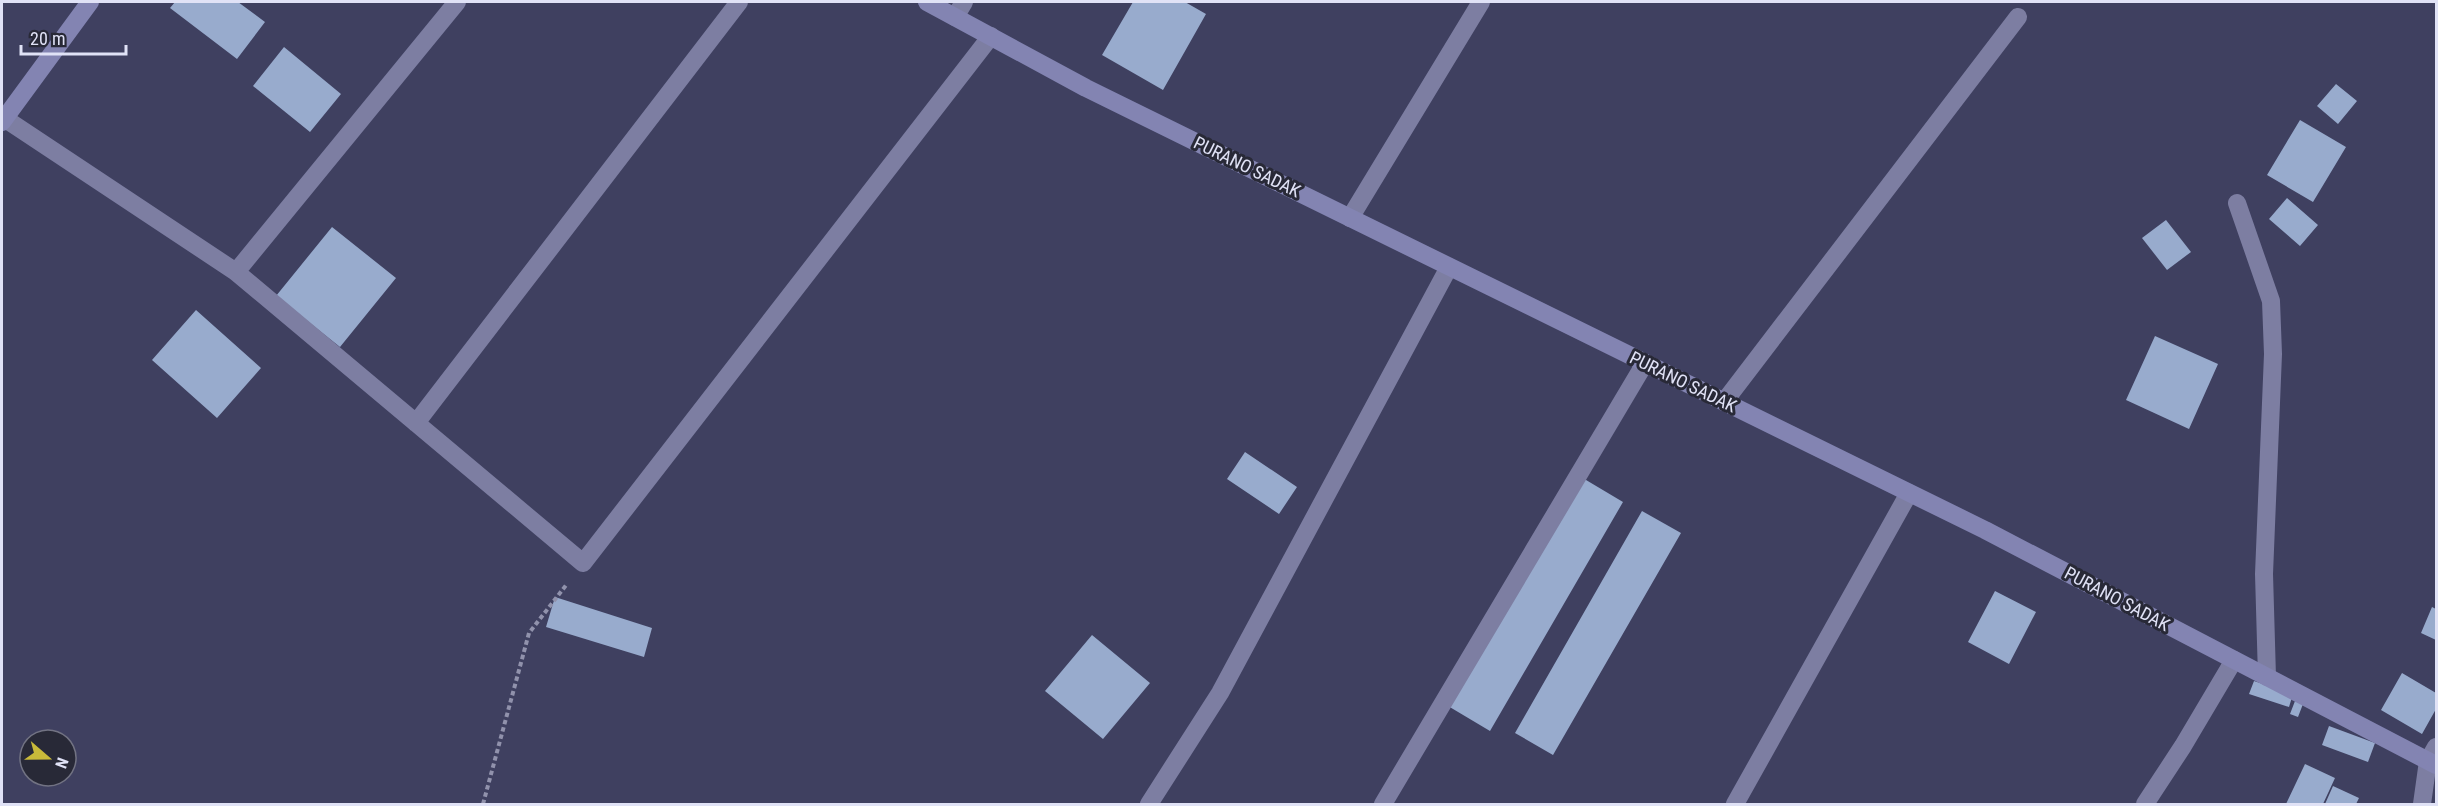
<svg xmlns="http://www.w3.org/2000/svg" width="2438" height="806" font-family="'Roboto Condensed',sans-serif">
	<rect width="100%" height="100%" fill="#3f4060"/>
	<path fill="#98abcd" d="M175 2H238L265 22 237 59 170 8Z
		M1133 2H1185L1206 14 1163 90 1102 55Z
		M284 47 341 94 310 132 253 86Z
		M2336 84 2357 101 2338 124 2317 106Z
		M2300 120 2346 147 2313 202 2267 175Z
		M2287 198 2318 225 2300 246 2269 219Z
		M2166 220 2191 252 2167 270 2142 238Z
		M332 227 396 278 340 347 276 296Z
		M196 310 261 368 217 418 152 360Z
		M2155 336 2218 364 2189 429 2126 400Z
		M1245 452 1297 487 1279 514 1227 479Z
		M1581 477 1623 502 1490 731 1448 706Z
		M1642 511 1681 533 1553 755 1515 733Z
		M1995 591 2036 612 2009 664 1968 642Z
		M555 597 652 628 644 657 546 627Z
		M2432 607 2436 609V640L2421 633Z
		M1092 635 1150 683 1103 739 1045 691Z
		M2402 673 2436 693V709L2422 734 2381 710Z
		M2254 681 2293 694 2289 707 2249 694Z
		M2295 701 2303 704 2298 717 2290 714Z
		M2329 726 2375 743 2368 762 2322 745Z
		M2305 764 2335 778 2323 804H2286Z
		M2333 786 2359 798 2356 804H2325Z"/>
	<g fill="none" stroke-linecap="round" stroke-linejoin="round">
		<path stroke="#9192ac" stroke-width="4" stroke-dasharray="4.5 3" stroke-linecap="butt" d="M483 804 529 633 567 584"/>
		<path stroke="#7d7ea2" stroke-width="18" d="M955 17 964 2
			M4 118 236 272 583 563 991 36
			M2237 203 2271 301 2273 354 2264 574 2267 677
			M1350 218 1481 2
			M236 272 457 2
			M1724 402 2018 17
			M416 423 739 2
			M1149 804 1220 693 1449 267
			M1383 804 1645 363
			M1735 804 1909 493
			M2145 804 2183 746 2234 660
			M2422 804 2428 761 2436 747"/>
		<path stroke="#8384b2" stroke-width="18" d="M927 2 1086 88 1985 530 2436 765
			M2 122 90 2"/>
	</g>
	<g text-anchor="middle" stroke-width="6" stroke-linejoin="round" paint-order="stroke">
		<g font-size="18" fill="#e0e2f6" stroke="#282937">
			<text transform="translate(1247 167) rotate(26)" y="6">PURANO SADAK</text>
			<text transform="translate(1683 382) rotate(26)" y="6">PURANO SADAK</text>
			<text transform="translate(2117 599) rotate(28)" y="6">PURANO SADAK</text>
		</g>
	</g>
	<rect width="2438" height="806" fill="none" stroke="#e0e2f6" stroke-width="6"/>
	<g transform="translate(48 758) rotate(110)"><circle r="28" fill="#282937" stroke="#727383" stroke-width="1.5"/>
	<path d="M0-4.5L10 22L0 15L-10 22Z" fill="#c9ba3a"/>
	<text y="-9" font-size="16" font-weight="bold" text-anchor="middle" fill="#e0e2f6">N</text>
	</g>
	<path d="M21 45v9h105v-9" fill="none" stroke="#e0e2f6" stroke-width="3"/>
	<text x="30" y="45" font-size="18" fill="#e0e2f6" stroke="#282937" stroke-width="4.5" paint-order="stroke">20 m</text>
</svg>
